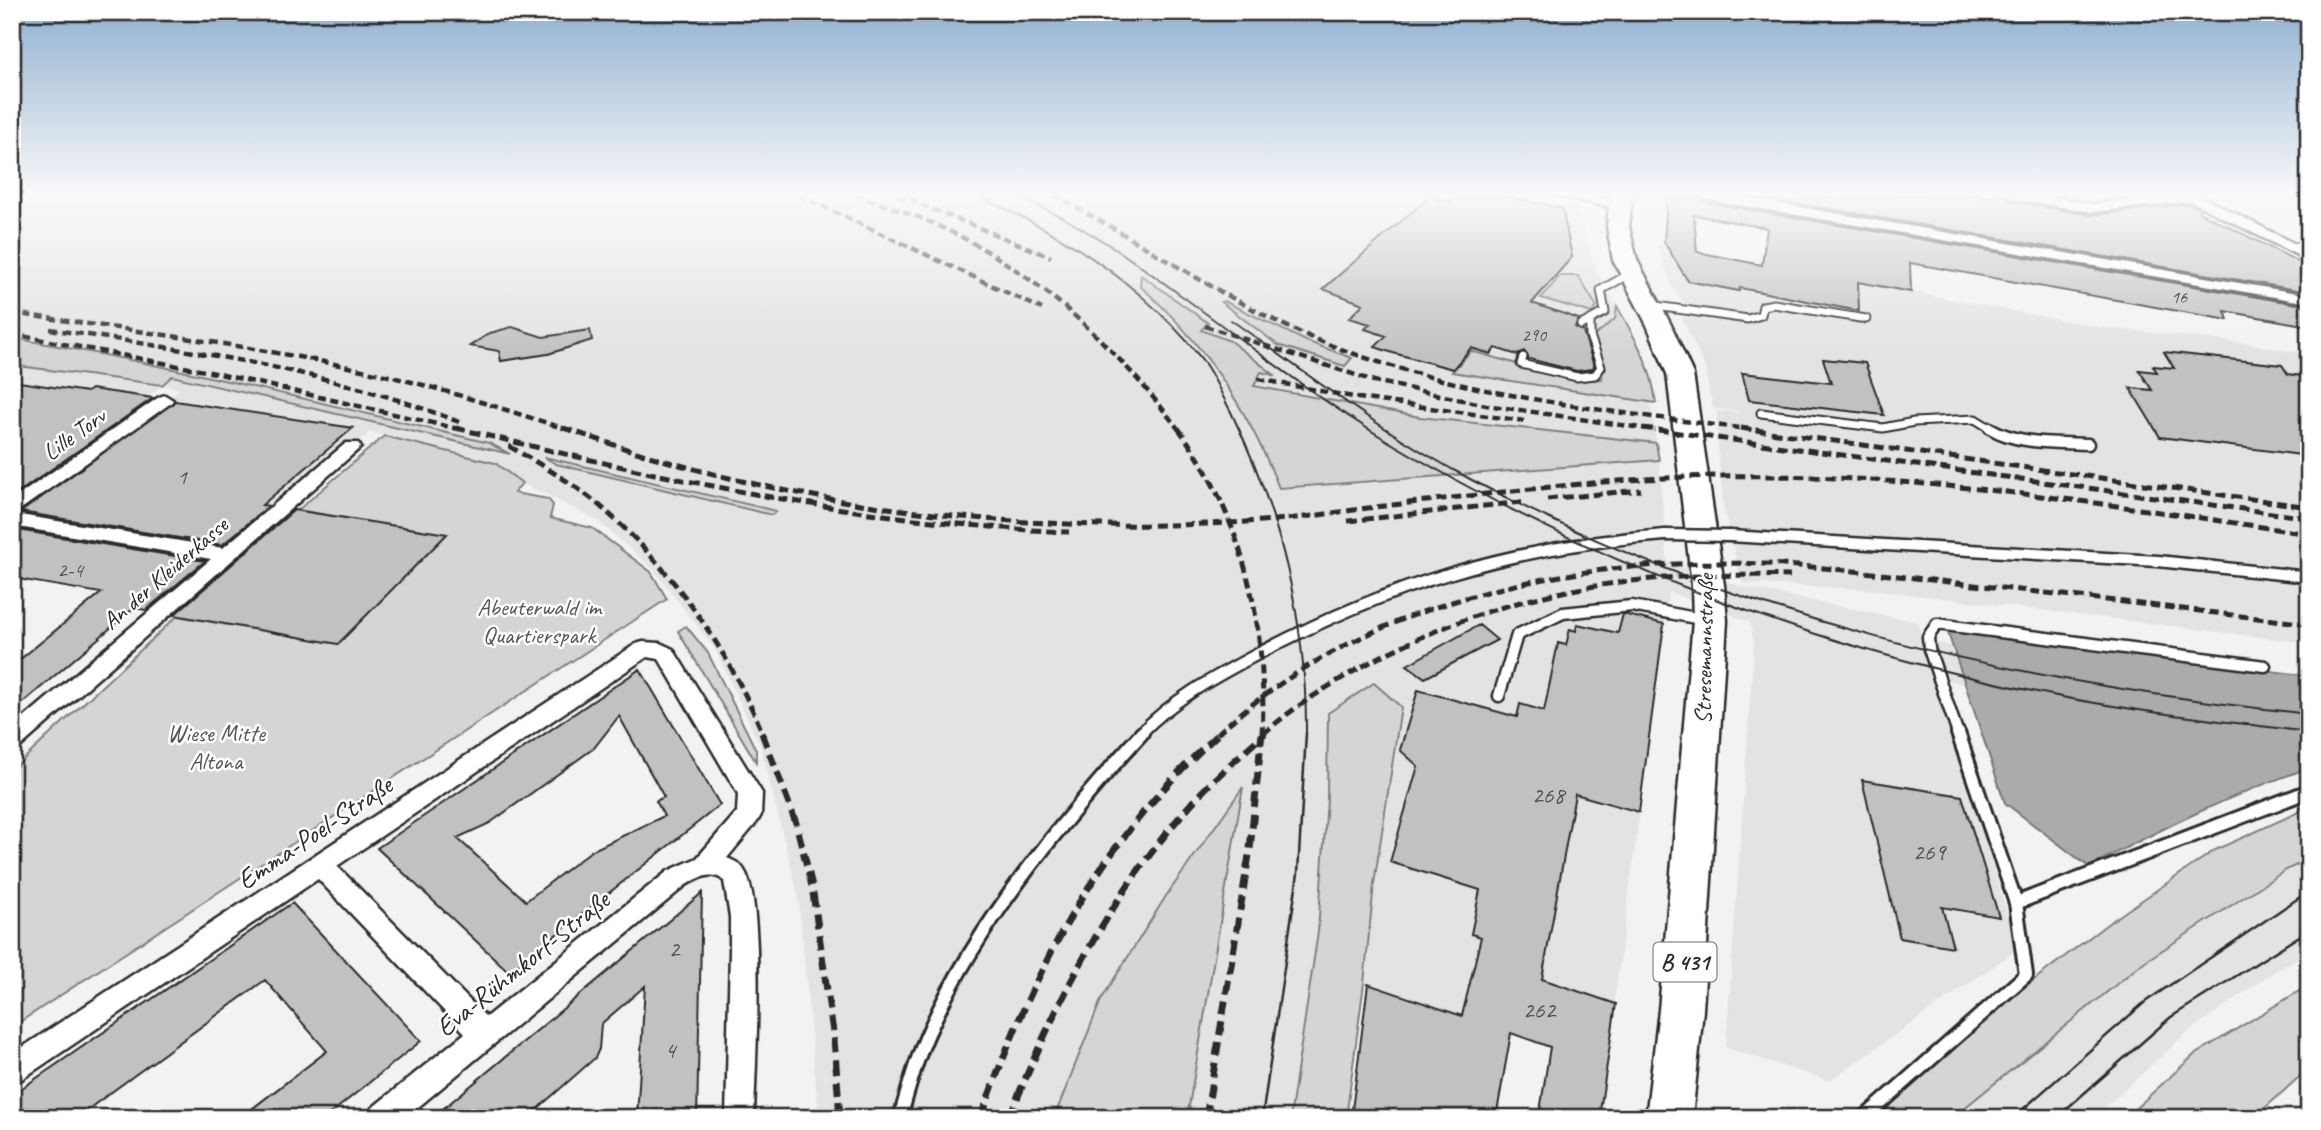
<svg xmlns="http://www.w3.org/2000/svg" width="2321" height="1130" font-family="Caveat,sans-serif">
	<rect width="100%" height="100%" fill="#f2f2f2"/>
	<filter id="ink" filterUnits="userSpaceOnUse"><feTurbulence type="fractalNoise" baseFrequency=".0143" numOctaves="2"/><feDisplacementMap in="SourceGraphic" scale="14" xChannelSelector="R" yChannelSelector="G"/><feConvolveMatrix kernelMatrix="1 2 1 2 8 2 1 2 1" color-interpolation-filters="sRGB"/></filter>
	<g filter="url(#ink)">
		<path fill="#e3e3e3" d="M12 195H1518L1566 206 1578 211 1596 270 1642 351 1651 375 1656 403H1650L1659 460 1667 560 1743 587 1918 622 1923 639 1975 652 2017 696 1935 677 2018 949 1829 1081 1726 1048 1754 644 1750 622 1669 592 1606 1066 1364 983 1374 884 1328 713 1327 799 1318 932 1290 1118H819L798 894 761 748 716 651 654 570 597 520 522 483 495 463 370 432 226 555 12 520V509L180 389 162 385 146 397 91 389 87 392 12 381Z
			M1657 245 1762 265 1843 263 1911 275 1912 292 2099 327 2246 343 2309 355V643L1877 590 1742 583 1724 510 1718 452 1717 411 1742 412 1713 408 1704 365 1682 318 1694 317 1672 287Z
			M2309 859V952L2266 977 2188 1032 2093 1118H1952L2144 962 2286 870Z"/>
		<path fill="#d5d5d5" stroke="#808080" stroke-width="2" d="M1141 275 1208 323 1201 330 1230 341 1276 376 1261 372 1254 386 1420 417 1656 443 1659 460 1279 488C1248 409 1204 342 1140 286Z
			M1560 276H1578L1597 307 1592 313 1541 298Z
			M1224 301 1306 341 1352 358 1345 366 1278 345 1221 302Z
			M1617 306C1635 338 1652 366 1656 403L1452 372 1471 351 1573 380 1602 379 1603 362 1594 336 1615 319Z
			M12 338C173 365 330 405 489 443L510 454 172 376 162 385 12 365Z
			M384 436 495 463 522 483 514 493 548 499 553 505 550 518 592 528 651 572 667 599 12 1027V770L177 616 338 644 446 535 298 510Z
			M544 457 776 511 772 515 556 464Z
			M686 626 708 653 756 750V762L678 631Z
			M1374 683 1401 707 1374 884 1364 983 1346 1118H1290L1318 932 1327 799 1328 713Z
			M1243 787 1187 1118H1054L1101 1000 1166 896Z
			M2309 794V859L2286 870 2144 962 1952 1118H1853L2106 925 2215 850 2299 812Z
			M2309 985V1068L2254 1118H2125L2194 1055Z"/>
		<path fill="#ababab" stroke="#787878" stroke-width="2" d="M1947 630 2309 676V768C2231 794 2161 829 2089 867L2005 803Z"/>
		<path fill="#c1c1c1" stroke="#2b2b2b" stroke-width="2" fill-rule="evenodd" d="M1457 195H1499L1562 208 1572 257 1532 303 1579 319 1575 327 1583 331 1594 366 1592 369 1577 371 1529 359 1524 351 1517 355 1495 348 1491 354 1471 348 1453 369 1393 353 1375 347 1386 336 1365 329 1370 324 1349 318 1363 304 1323 289 1429 197 1449 202Z
			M1681 195H1695L1704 202 2309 306V326L2225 311 2228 320 1910 263 1911 292 1858 282 1859 311 1740 288 1739 291 1688 281 1664 242 1667 198 1681 200ZM1694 215 1767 228 1762 265 1697 252Z
			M1748 195H1818L1840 199V195H1976L1994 198V195H2004L2013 202 2092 215 2190 204 2199 208V212L2309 267V292Z
			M512 327 543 337 590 330 592 340 548 354 501 361 499 351 470 346 490 333Z
			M2164 352 2282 365 2288 374 2309 377V456L2160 437 2130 388 2152 390 2139 370 2157 372 2153 366 2174 368Z
			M1823 359 1865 363 1884 415 1749 400 1742 373 1831 383Z
			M12 381 87 392 91 389 153 398 12 497Z
			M175 401 353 428 262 505 269 506 222 545 21 512Z
			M294 510 447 534 338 644 174 615Z
			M12 529 205 561 146 610 134 608 12 712V666L101 593 12 578Z
			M1623 614 1664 624 1639 812 1575 794 1542 979 1616 1004 1599 1118H1539L1550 1047 1511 1033 1496 1118H1351L1368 984 1462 1016 1481 937 1471 934 1480 890 1390 862 1418 766 1400 750 1418 690 1517 717 1520 704 1544 711 1558 643 1566 645 1570 629 1576 631 1577 624 1618 633Z
			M1479 625 1497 640 1425 678 1407 665Z
			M640 669 720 805 509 972 377 848ZM619 716 664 797 656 801 664 816 591 851 526 901 457 838 490 823 594 748Z
			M1862 780 1962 796 1999 917 1942 907 1953 947 1900 938Z
			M702 893 697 1118H637L645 986 601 1024 599 1049 595 1058 527 1118H432Z
			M292 903 421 1041 325 1118H240L327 1051 265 980 76 1118H12V1095Z"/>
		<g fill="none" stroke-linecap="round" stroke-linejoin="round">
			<g stroke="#2b2b2b" stroke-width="11">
				<path id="lane-far2" d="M2290 248 2309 244
					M1649 305 1748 319 1761 315 1763 306 1774 304 1866 319
					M1581 325 1605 312 1601 290 1631 273
					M1523 357 1521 364 1577 377 1595 375 1601 367 1590 336V322
					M1761 413 1883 428 1914 422 1975 419 1993 430"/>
			</g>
			<g stroke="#2b2b2b" stroke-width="15">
				<path id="lane-far1" d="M1990 428C2018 445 2057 442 2088 444
					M1730 536 2158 561 2309 577
					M1499 696 1517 635 1563 613 1632 606 1706 620
					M1140 734C1172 700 1213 678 1254 656 1389 584 1512 546 1665 535
					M1958 734 1929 649 1928 637 1937 624 2265 666"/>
			</g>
			<g stroke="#2b2b2b" stroke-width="18">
				<path id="lane" d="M1958 733 2016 903
					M900 1118C909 1087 917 1056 931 1027 979 921 1064 819 1142 733
					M1864 1118 2026 975 2016 903 2309 791"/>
			</g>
			<g stroke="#2b2b2b" stroke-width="5">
				<path id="street" d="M1554 195C1573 195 1611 193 1626 205L1619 209Z
					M1698 195H1730L2309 295V303L1704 199Z
					M2007 195H2040L2092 204 2168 195H2199L2309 251V261L2190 201 2092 212 2013 199Z
					M165 395 173 400 171 403 14 514 223 548 346 443H358L361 447 20 747 12 749V728L211 559 12 526V500L159 397Z
					M643 642 660 643 673 649 762 793 761 815 757 822 727 858C734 861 740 863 744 870 766 903 755 1071 754 1118H726L730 951V917L724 881C713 870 698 878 686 885L405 1118H368L372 1108 465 1033 318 879 22 1079 12 1083V1054L636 644ZM647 657 659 659 738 794 737 812 697 858 668 871 486 1017 337 866Z"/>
			</g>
			<g stroke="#2b2b2b" stroke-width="5">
				<path id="primary" d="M1610 195H1632L1629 227 1637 260 1671 325 1693 374 1724 585 1727 621 1703 1010 1692 1118H1646L1659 1010 1693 621 1692 585 1667 374 1647 325 1613 260 1607 227Z"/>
			</g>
			<use href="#lane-far2" stroke="#fff" stroke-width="7"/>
			<use href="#lane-far1" stroke="#fff" stroke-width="10"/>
			<use href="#lane" stroke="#fff" stroke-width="12"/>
			<use href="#street" fill="#fff" fill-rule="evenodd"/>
			<use href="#primary" fill="#fff" fill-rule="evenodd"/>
			<path stroke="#2b2b2b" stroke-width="2" d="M974 195C1060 231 1141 283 1200 357 1213 373 1221 394 1231 412 1280 512 1307 623 1306 734
				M1015 195 1064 218 1111 246C1204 308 1290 382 1386 440 1595 566 1827 652 2067 698 2147 713 2228 722 2309 732
				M1231 320C1309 375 1385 434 1470 479 1735 620 2012 682 2309 714"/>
			<path stroke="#2b2b2b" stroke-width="2.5" d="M1262 1118 1298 873 1306 733
				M2013 1118 2145 1002 2309 891
				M2056 1118 2171 1017 2309 930"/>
			<path stroke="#2b2b2b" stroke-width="4.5" stroke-dasharray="8 4.5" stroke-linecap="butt" d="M799 195 1042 309
				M856 195C884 205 914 214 941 227 1037 271 1116 347 1179 430
				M898 195 1051 257
				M1054 195C1137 239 1214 293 1299 332 1441 395 1602 410 1754 430
				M12 313C135 331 259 346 380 374 444 389 506 410 569 430
				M1205 326 1374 381 1486 405 1655 430
				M50 329C189 351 327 369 459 422
				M12 334 215 373 463 430
				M1258 379 1358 398 1524 421"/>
			<path stroke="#2b2b2b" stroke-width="5" stroke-dasharray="10 5" stroke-linecap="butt" d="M456 428C658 477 860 523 1069 532
				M564 428C622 448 681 467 742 481 910 520 1089 533 1261 521 1299 519 1337 512 1375 507 1489 494 1604 478 1719 476 1918 473 2113 505 2309 534
				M1178 428C1243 516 1268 627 1262 734
				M1643 428 2309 518
				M1741 428 2309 507
				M509 446C539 464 572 482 599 505 671 567 727 647 763 734
				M1547 499 1641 490
				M1348 521 1522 502
				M1217 734C1363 600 1571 556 1764 564 1835 567 1904 577 1974 585 2086 597 2197 611 2309 624
				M1263 734C1297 704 1339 679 1378 658 1513 588 1640 571 1790 576"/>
			<path stroke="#2b2b2b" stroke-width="7" stroke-dasharray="14 7" stroke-linecap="butt" d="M762 733 796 823 812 886 834 1039 840 1118
				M981 1118C1035 965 1098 844 1219 733
				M1009 1118C1057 1000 1112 890 1199 795 1220 773 1243 753 1265 733
				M1206 1118 1250 849 1262 733"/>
			<g stroke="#2b2b2b" stroke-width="15" stroke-linecap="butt">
				<path id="lane-bridge" d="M1665 535 1730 536"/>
			</g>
			<use href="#lane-bridge" stroke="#fff" stroke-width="10"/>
		</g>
	</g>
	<linearGradient id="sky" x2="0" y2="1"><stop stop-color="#8fb0d0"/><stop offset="0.55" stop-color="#f9f9f9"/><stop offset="1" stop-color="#f9f9f9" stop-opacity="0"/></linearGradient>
	<rect width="2321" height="354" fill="url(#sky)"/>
	<g text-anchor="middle" stroke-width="5" stroke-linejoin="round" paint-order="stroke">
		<g font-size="18" fill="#505050">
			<text x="2179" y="303">16</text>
			<text x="1534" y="341">290</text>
		</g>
		<g font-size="21" fill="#505050">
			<text x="182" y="484">1</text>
			<text x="70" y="577">2-4</text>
		</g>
		<rect fill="#fff" stroke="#6b6b6b" stroke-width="2" x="1653.5" y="942.5" width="63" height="39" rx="5"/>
		<g font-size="23" font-weight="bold" fill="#2b2b2b">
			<text x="1685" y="970">B 431</text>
		</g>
		<g font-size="24" fill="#2b2b2b" stroke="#fff">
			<text transform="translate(74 434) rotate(-36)" y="8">Lille Torv</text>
			<text transform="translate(165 573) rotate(-41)" y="8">An der Kleiderkasse</text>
			<text transform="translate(1704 649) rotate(-89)" y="8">Stresemannstraße</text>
		</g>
		<g font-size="24" fill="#565656" stroke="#fff">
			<text x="539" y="615">Abeuterwald im<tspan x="539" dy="28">Quartierspark</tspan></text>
			<text x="216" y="741">Wiese Mitte<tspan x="216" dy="28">Altona</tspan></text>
		</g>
		<g font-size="24" fill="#505050">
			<text x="1548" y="803">268</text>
			<text x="1929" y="860">269</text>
			<text x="674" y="957">2</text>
			<text x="1539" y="1018">262</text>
			<text x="670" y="1058">4</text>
		</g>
		<g font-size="28" fill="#2b2b2b" stroke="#fff">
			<text transform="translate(314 832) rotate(-34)" y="10">Emma-Poel-Straße</text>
			<text transform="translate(522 963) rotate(-39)" y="10">Eva-Rühmkorf-Straße</text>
		</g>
	</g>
	<rect width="2321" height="1130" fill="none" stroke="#fff" stroke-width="42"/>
	<rect x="21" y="21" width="2279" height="1088" fill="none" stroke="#2b2b2b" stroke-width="2.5" filter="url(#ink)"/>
</svg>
